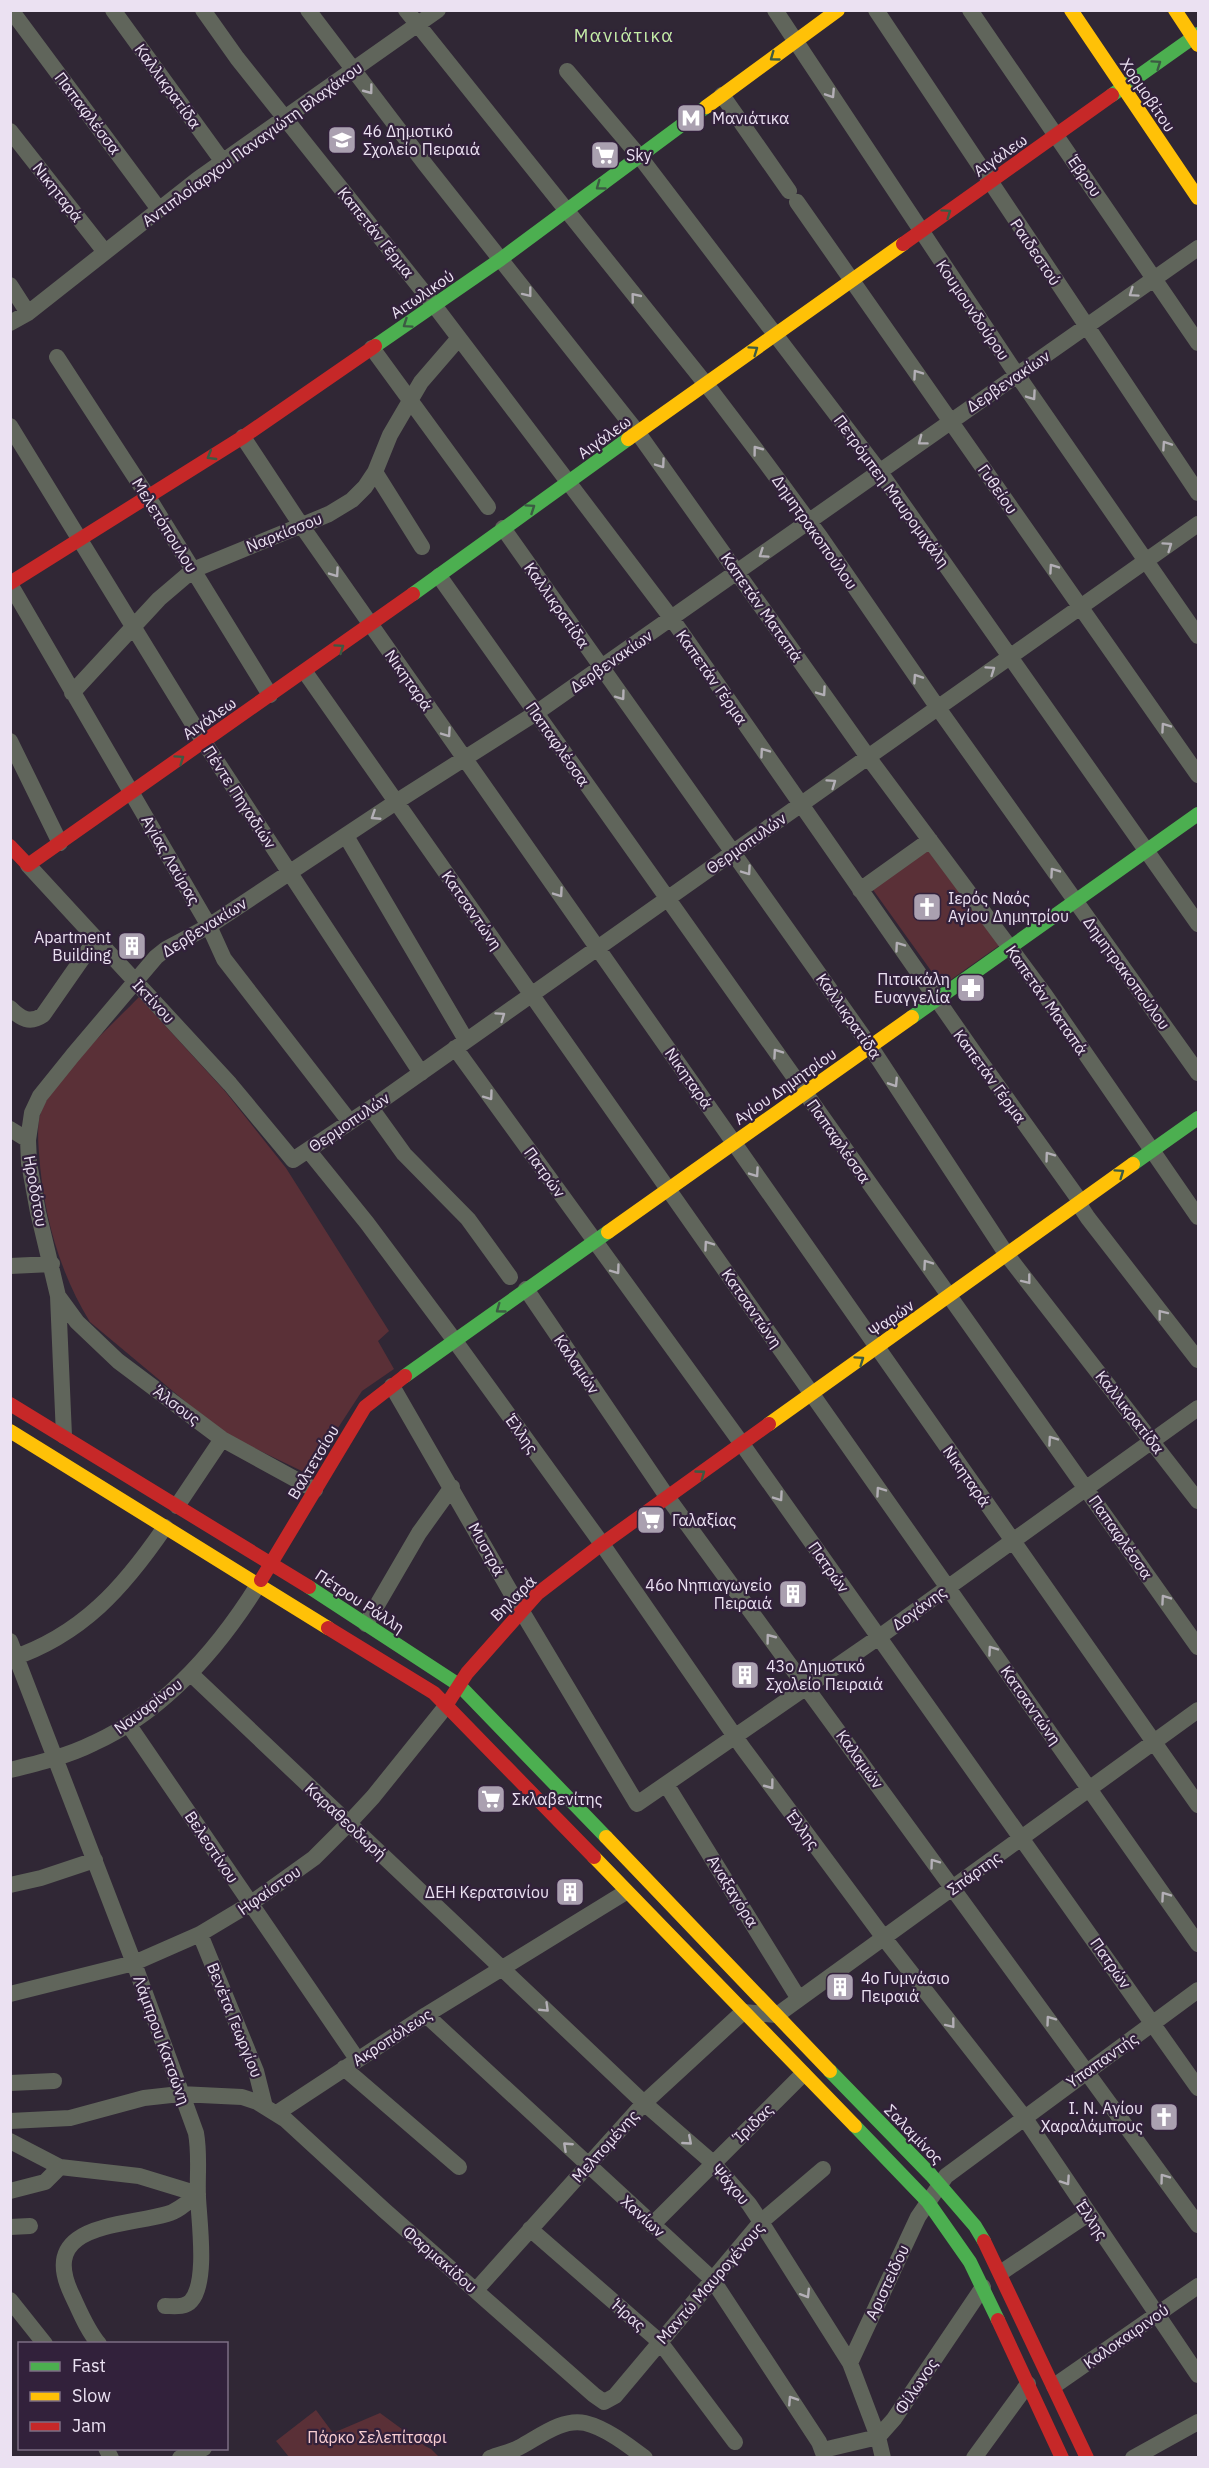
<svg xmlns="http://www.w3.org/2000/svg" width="1209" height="2468" font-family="'IBM Plex Sans',sans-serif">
	<rect width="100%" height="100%" fill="#302735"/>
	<path fill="#5a3037" d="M929 846 1000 945 942 986 871 887Z
		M139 997 224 1090 286 1168 389 1331 378 1341 394 1369 362 1391 308 1474 223 1433 90 1322C58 1270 43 1212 39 1153 38 1140 37 1123 41 1112 55 1076 111 1026 139 997Z
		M316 2410 333 2433 380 2413 425 2446 431 2449 439 2457H289L276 2441Z"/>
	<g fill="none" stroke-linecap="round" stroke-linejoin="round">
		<path stroke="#60655b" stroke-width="16" d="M11 10 158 208
			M113 10 223 162
			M203 10 237 58 434 305 672 619 975 1054 1080 1201 1082 1209 1088 1218 1198 1360
			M308 10 425 164 638 433 868 757 1045 995 1198 1217
			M406 10 713 393 766 463 821 538 938 708 1198 1073
			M775 10 1011 366 1198 636
			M876 10 1198 493
			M970 10 1198 343
			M567 71 640 157 880 472 1198 924
			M722 95 789 191
			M10 131 105 252
			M797 202 1198 775
			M10 285 28 313
			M10 323 28 313 198 179 438 10
			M372 348 488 507
			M57 357 148 497 270 695
			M10 426 204 742 421 1073
			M243 437 301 525 1198 1805
			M375 472 422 547
			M503 528 870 1046 1007 1255 1198 1501
			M439 576 1198 1647
			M10 584 209 926 224 959 350 1122
			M305 672 1198 1944
			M72 693 159 599 193 570 329 514 352 500 365 487 375 472 390 435 421 382 459 338
			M10 741 60 843
			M346 836 466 1040
			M28 865 230 1084 293 1160 371 1108 1198 524
			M860 890 930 840
			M10 1008C21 1019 30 1024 43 1015L96 939
			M455 1048 742 1444 1198 2088
			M371 1108 404 1154 468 1219 510 1277
			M10 1129 28 1140
			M308 1150 367 1223 455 1341 602 1544 743 1748 884 1938 1024 2117 1198 2375
			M10 1266 52 1264
			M526 1289 668 1498 1198 2225
			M58 1296 77 1322 118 1361 222 1439 315 1490
			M392 1386 521 1610 637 1804 879 1637 1198 1408
			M64 1436 58 1296 38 1212 29 1163 28 1140 32 1113 40 1096 73 1055 156 957 166 949 209 926 396 802 536 713 1198 248
			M177 1506 222 1439
			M366 1624 419 1533 452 1487
			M10 1641 134 1963 196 2133C200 2155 197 2175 198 2197 199 2221 208 2282 191 2301 185 2308 173 2306 165 2306
			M10 1659C82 1635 124 1587 165 1527
			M191 1674 644 2103 713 2163 749 2204 761 2222 850 2363 878 2437 883 2458
			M128 1724 357 2059
			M10 1770C39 1763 68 1756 94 1743 164 1711 218 1649 258 1585
			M666 1784 799 1999
			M10 1885 41 1878 95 1860
			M200 1934 256 2071 265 2107
			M10 1994 134 1963 200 1934 250 1904 314 1858 348 1824 373 1797 447 1705
			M426 2015 712 2279 819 2442 825 2458
			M344 2068 459 2167
			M10 2083 54 2081
			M277 2113 426 2015 626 1892
			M10 2121 70 2118 144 2098 180 2094 242 2097 257 2102 286 2120 384 2210 594 2395 604 2402 615 2396 761 2222 823 2169
			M10 2141 60 2167 139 2176 198 2194
			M10 2191 45 2182 60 2167
			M652 2225 803 2074
			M10 2227 30 2226
			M530 2229 660 2342 735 2442
			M1002 2272 1088 2214
			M476 2290 644 2103 743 2012 777 2015 1198 1710
			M10 2300 45 2344
			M99 2344C87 2330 80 2312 72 2295 37 2223 122 2227 167 2214 178 2211 188 2202 198 2194
			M850 2363 918 2217 946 2176 1198 1990
			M1054 2386 1198 2286
			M106 2448 111 2458
			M823 2450 878 2437 894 2419 983 2287
			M180 2458 204 2448
			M490 2458C500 2454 511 2452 520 2447 539 2437 562 2418 585 2423 606 2428 628 2445 645 2458
			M974 2458 1028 2384
			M1133 2458 1198 2422"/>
		<path stroke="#4caf50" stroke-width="14" d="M1112 95 1198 34
			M375 346 501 259 706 107
			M413 594 628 439
			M912 1017 1198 814
			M1133 1164 1198 1118
			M405 1376 608 1232
			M309 1587 459 1685 606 1837
			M830 2071 931 2175 975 2226 984 2241
			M855 2126 928 2202 970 2262 998 2320"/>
		<path stroke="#ffc107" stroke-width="14" d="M1071 10 1198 198
			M1175 10 1198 45
			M706 107 838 10
			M628 439 903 244
			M608 1232 912 1017
			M769 1424 1133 1164
			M10 1431 328 1628
			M606 1837 830 2071
			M594 1857 855 2126"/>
		<path stroke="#c62828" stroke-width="14" d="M903 244 1112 95
			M10 583 243 437 375 346
			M10 846 28 865 413 594
			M10 1404 309 1587
			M261 1580 365 1407 405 1376
			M328 1628 434 1693 594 1857
			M449 1701 467 1673 537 1594 602 1544 769 1424
			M984 2241 1087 2458
			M998 2320 1062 2458"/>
	</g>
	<defs><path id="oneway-chevron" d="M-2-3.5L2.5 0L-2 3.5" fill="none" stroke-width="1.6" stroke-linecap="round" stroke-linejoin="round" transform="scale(1.5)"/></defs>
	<g stroke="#3c5a43">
		<use href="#oneway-chevron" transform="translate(774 57) rotate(144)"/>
		<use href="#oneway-chevron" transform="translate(1157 64) rotate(-35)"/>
		<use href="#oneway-chevron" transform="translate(600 186) rotate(144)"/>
		<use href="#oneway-chevron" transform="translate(947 213) rotate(-35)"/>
		<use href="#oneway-chevron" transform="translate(407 324) rotate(146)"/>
		<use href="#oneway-chevron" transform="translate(754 350) rotate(-35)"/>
		<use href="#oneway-chevron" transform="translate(211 456) rotate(149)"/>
		<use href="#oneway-chevron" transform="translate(531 508) rotate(-34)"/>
		<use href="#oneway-chevron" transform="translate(340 648) rotate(-35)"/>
		<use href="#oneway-chevron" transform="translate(180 759) rotate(-35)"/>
		<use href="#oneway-chevron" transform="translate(1120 1173) rotate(-35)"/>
		<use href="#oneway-chevron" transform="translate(500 1309) rotate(144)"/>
		<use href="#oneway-chevron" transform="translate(860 1360) rotate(-35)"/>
		<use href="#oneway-chevron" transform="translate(701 1474) rotate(-36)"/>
	</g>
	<g stroke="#b3afb6">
		<use href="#oneway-chevron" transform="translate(369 90) rotate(53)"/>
		<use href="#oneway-chevron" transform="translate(831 94) rotate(57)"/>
		<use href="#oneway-chevron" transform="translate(528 293) rotate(52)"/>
		<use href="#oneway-chevron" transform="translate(1133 293) rotate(145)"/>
		<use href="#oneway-chevron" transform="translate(635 297) rotate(-129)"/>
		<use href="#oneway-chevron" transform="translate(917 374) rotate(-125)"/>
		<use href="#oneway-chevron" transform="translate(1032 396) rotate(55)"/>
		<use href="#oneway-chevron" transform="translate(922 441) rotate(143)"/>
		<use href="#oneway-chevron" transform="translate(1166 445) rotate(-124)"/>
		<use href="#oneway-chevron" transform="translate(757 450) rotate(-127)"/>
		<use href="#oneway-chevron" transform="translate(661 464) rotate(55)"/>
		<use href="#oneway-chevron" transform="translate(1168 546) rotate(-35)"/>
		<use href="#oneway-chevron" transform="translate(763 554) rotate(146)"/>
		<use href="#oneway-chevron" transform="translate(1053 568) rotate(-125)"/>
		<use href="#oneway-chevron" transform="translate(335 573) rotate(55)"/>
		<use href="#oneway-chevron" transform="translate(991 670) rotate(-35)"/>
		<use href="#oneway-chevron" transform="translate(917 678) rotate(-124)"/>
		<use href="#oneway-chevron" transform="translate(822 692) rotate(55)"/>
		<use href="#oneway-chevron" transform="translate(621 696) rotate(54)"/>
		<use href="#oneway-chevron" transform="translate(1165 727) rotate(-125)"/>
		<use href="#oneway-chevron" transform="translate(447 733) rotate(55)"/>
		<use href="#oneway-chevron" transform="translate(764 752) rotate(-125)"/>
		<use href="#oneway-chevron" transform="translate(832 783) rotate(-35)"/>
		<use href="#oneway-chevron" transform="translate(375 816) rotate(147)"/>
		<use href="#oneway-chevron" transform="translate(747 871) rotate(55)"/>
		<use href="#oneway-chevron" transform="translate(1054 872) rotate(-125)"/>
		<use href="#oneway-chevron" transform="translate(559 893) rotate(55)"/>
		<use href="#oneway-chevron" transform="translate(899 946) rotate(-125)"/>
		<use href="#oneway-chevron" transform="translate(501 1016) rotate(-35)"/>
		<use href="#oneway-chevron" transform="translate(777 1053) rotate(-125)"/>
		<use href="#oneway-chevron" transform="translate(894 1083) rotate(57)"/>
		<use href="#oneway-chevron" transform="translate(489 1096) rotate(54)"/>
		<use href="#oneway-chevron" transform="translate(1049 1156) rotate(-126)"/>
		<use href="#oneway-chevron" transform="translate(755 1173) rotate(55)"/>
		<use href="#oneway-chevron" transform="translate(708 1245) rotate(-125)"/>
		<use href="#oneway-chevron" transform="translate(927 1264) rotate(-125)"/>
		<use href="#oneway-chevron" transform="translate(616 1270) rotate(54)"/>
		<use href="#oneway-chevron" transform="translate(1027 1280) rotate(52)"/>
		<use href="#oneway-chevron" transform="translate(1162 1314) rotate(-128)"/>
		<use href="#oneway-chevron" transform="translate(1052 1440) rotate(-125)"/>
		<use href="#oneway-chevron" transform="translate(880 1491) rotate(-125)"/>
		<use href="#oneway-chevron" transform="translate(779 1497) rotate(55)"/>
		<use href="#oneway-chevron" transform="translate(1165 1599) rotate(-125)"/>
		<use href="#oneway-chevron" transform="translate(770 1638) rotate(-127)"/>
		<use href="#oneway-chevron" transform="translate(992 1650) rotate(-125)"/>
		<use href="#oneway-chevron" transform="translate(770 1785) rotate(53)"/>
		<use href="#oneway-chevron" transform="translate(934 1863) rotate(-126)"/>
		<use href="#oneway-chevron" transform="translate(1165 1896) rotate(-125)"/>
		<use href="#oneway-chevron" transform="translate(545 2008) rotate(44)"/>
		<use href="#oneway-chevron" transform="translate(1050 2020) rotate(-126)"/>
		<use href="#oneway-chevron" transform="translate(951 2024) rotate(52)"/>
		<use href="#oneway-chevron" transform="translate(688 2141) rotate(41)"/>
		<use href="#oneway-chevron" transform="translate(567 2146) rotate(-137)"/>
		<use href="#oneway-chevron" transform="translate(1164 2178) rotate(-126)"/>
		<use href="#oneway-chevron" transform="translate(1066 2181) rotate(56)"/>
		<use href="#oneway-chevron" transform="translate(806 2294) rotate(58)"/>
		<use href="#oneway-chevron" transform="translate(792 2400) rotate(-123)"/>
	</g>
	<defs>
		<g id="metro-square" transform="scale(1.5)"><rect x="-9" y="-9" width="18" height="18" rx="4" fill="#aaa0b0" stroke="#32213b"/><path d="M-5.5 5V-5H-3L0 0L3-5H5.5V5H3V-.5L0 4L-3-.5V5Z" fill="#fff"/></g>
		<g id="school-square" transform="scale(1.5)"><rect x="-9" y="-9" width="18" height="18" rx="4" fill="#aaa0b0" stroke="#32213b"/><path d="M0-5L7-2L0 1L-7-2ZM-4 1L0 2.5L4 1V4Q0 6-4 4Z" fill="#fff"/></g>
		<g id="supermarket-square" transform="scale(1.5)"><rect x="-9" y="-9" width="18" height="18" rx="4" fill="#aaa0b0" stroke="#32213b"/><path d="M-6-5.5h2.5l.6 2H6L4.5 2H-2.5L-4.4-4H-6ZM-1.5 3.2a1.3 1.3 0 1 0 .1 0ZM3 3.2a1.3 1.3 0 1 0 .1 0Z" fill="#fff"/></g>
		<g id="church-square" transform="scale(1.5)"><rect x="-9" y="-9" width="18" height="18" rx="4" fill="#aaa0b0" stroke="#32213b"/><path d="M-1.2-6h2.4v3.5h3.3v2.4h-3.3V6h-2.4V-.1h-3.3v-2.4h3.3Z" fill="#fff"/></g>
		<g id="building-square" transform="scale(1.5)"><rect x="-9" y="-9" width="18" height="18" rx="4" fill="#aaa0b0" stroke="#32213b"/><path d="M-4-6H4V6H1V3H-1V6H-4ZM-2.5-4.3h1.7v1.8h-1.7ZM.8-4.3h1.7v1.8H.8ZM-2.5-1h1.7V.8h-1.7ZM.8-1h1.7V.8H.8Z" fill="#fff"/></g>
		<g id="pharmacy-square" transform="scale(1.5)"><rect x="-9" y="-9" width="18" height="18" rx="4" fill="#aaa0b0" stroke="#32213b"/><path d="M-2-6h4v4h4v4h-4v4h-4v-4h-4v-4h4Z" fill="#fff"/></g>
	</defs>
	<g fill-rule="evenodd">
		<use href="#metro-square" x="691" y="118"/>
		<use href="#school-square" x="342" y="140"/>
		<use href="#supermarket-square" x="605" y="155"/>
		<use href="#church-square" x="927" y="907"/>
		<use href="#building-square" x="132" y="946"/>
		<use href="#pharmacy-square" x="971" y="988"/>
		<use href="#supermarket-square" x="651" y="1520"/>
		<use href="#building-square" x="793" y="1594"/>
		<use href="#building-square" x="745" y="1675"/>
		<use href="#supermarket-square" x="491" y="1799"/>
		<use href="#building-square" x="570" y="1892"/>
		<use href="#building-square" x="840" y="1987"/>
		<use href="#church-square" x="1164" y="2117"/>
	</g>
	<g text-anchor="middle" stroke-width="4.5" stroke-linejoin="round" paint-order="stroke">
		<g font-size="16" fill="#ebe1f2" stroke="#32213b">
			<text transform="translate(168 86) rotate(54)" y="6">Καλλικρατίδα</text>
			<text transform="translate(1148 95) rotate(56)" y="6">Χορμοβίτου</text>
			<text transform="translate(88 113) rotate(53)" y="6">Παπαφλέσσα</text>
			<text transform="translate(252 144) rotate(-36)" y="6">Αντιπλοίαρχου Παναγιώτη Βλαχάκου</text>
			<text transform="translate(1000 155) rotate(-35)" y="6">Αιγάλεω</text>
			<text transform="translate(1085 176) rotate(55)" y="6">Έβρου</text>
			<text transform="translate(58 192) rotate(52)" y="6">Νικηταρά</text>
			<text transform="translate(376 232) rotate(51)" y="6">Καπετάν Γέρμα</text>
			<text transform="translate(1036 252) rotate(56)" y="6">Ραιδεστού</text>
			<text transform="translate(422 294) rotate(-34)" y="6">Αιτωλικού</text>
			<text transform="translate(973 310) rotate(56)" y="6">Κουμουνδούρου</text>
			<text transform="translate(1008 381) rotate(-34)" y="6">Δερβενακίων</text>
			<text transform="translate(604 437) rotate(-36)" y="6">Αιγάλεω</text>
			<text transform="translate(998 489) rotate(55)" y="6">Γυθείου</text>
			<text transform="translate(892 491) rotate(54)" y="6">Πετρόμπεη Μαυρομιχάλη</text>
			<text transform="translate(165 525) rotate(58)" y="6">Μελετόπουλου</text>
			<text transform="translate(284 532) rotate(-22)" y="6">Ναρκίσσου</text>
			<text transform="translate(815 532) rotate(55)" y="6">Δημητρακοπούλου</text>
			<text transform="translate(557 605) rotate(55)" y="6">Καλλικρατίδα</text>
			<text transform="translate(762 607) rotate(55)" y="6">Καπετάν Ματαπά</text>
			<text transform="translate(611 661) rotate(-35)" y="6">Δερβενακίων</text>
			<text transform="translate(712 677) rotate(55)" y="6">Καπετάν Γέρμα</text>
			<text transform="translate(409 680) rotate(55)" y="6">Νικηταρά</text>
			<text transform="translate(209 718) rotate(-35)" y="6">Αιγάλεω</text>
			<text transform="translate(558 744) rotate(55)" y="6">Παπαφλέσσα</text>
			<text transform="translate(240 797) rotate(57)" y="6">Πέντε Πηγαδιών</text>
			<text transform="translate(746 843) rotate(-35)" y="6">Θερμοπυλών</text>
			<text transform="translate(171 860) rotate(60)" y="6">Αγίας Λαύρας</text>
			<text transform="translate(472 910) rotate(55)" y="6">Κατσαντώνη</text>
			<text transform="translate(204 927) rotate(-32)" y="6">Δερβενακίων</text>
			<text transform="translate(1127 973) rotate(54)" y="6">Δημητρακοπούλου</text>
			<text transform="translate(1047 1000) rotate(55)" y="6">Καπετάν Ματαπά</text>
			<text transform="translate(154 1001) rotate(47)" y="6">Ικτίνου</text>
			<text transform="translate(849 1016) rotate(55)" y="6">Καλλικρατίδα</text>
			<text transform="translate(990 1076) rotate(54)" y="6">Καπετάν Γέρμα</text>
			<text transform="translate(689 1078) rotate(55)" y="6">Νικηταρά</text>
			<text transform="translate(785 1086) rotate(-35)" y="6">Αγίου Δημητρίου</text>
			<text transform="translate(349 1122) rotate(-34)" y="6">Θερμοπυλών</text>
			<text transform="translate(839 1141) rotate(55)" y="6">Παπαφλέσσα</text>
			<text transform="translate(545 1172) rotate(54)" y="6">Πατρών</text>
			<text transform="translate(36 1191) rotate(80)" y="6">Ηροδότου</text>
			<text transform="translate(752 1308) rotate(55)" y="6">Κατσαντώνη</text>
			<text transform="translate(891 1318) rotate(-35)" y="6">Ψαρών</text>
			<text transform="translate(577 1364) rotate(56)" y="6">Καλαμών</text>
			<text transform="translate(177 1405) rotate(37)" y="6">Άλσους</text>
			<text transform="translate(1130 1412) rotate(52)" y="6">Καλλικρατίδα</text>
			<text transform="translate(522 1434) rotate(54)" y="6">Έλλης</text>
			<text transform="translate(313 1462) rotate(-59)" y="6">Βαλτετσίου</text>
			<text transform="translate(967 1476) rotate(55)" y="6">Νικηταρά</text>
			<text transform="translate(1121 1537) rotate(55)" y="6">Παπαφλέσσα</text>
			<text transform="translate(487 1549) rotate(61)" y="6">Μυστρά</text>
			<text transform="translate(829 1567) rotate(55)" y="6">Πατρών</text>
			<text transform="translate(513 1598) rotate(-45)" y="6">Βηλαρά</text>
			<text transform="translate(360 1601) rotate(33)" y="6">Πέτρου Ράλλη</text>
			<text transform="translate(919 1608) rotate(-36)" y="6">Δογάνης</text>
			<text transform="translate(1031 1705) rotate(55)" y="6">Κατσαντώνη</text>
			<text transform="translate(148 1706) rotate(-37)" y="6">Ναυαρίνου</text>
			<text transform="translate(860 1759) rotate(54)" y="6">Καλαμών</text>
			<text transform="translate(346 1821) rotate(43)" y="6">Καραθεοδωρή</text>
			<text transform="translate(803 1830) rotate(53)" y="6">Έλλης</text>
			<text transform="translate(212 1847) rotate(56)" y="6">Βελεστίνου</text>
			<text transform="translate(974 1873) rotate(-36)" y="6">Σπάρτης</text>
			<text transform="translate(269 1890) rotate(-35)" y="6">Ηφαίστου</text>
			<text transform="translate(733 1891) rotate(58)" y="6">Αναξαγόρα</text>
			<text transform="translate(1111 1963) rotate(55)" y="6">Πατρών</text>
			<text transform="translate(235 2020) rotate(68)" y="6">Βενέτα Γεωργίου</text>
			<text transform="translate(392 2037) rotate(-33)" y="6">Ακροπόλεως</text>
			<text transform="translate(162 2040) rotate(70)" y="6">Λάμπρου Κατσώνη</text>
			<text transform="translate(1102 2060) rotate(-35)" y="6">Υπαπαντής</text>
			<text transform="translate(753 2123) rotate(-44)" y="6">Ίριδας</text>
			<text transform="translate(914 2134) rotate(46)" y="6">Σαλαμίνος</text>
			<text transform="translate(605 2146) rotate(-48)" y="6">Μελπομένης</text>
			<text transform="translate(731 2184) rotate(49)" y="6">Ψάχου</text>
			<text transform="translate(643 2216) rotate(42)" y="6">Χανίων</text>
			<text transform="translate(1092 2220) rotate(56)" y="6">Έλλης</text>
			<text transform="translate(440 2259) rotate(41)" y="6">Φαρμακίδου</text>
			<text transform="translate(887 2282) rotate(-65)" y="6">Αριστείδου</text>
			<text transform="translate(710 2283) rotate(-49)" y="6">Μαντώ Μαυρογένους</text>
			<text transform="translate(629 2315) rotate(41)" y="6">Ήρας</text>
			<text transform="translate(1126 2336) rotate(-35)" y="6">Καλοκαιρινού</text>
			<text transform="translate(916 2386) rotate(-56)" y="6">Φίλωνος</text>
		</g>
		<g font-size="16" fill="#ebe1f2" stroke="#32213b" text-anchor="start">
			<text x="712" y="124">Μανιάτικα</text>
			<text x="363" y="137">46 Δημοτικό<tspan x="363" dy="18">Σχολείο Πειραιά</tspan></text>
			<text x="626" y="161">Sky</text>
			<text x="948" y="904">Ιερός Ναός<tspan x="948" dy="18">Αγίου Δημητρίου</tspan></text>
			<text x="111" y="943" text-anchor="end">Apartment<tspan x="111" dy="18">Building</tspan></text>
			<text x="950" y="985" text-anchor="end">Πιτσικάλη<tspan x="950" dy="18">Ευαγγελία</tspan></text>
			<text x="672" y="1526">Γαλαξίας</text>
			<text x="772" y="1591" text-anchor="end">46ο Νηπιαγωγείο<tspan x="772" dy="18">Πειραιά</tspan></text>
			<text x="766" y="1672">43ο Δημοτικό<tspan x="766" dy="18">Σχολείο Πειραιά</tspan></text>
			<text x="512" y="1805">Σκλαβενίτης</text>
			<text x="549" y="1898" text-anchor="end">ΔΕΗ Κερατσινίου</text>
			<text x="861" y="1984">4ο Γυμνάσιο<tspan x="861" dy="18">Πειραιά</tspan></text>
			<text x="1143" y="2114" text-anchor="end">Ι. Ν. Αγίου<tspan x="1143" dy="18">Χαραλάμπους</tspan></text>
		</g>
		<g font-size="16" fill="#f7cdd1" stroke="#32213b">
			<text x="377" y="2443">Πάρκο Σελεπίτσαρι</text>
		</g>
		<g font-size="18" letter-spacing="1.5" fill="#c5eda8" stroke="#32213b">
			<text x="624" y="42">Μανιάτικα</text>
		</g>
	</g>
	<rect width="1209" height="2468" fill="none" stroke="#ebe1f2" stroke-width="24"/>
	<rect x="18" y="2342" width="210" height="108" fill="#32213b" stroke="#7c6e84" stroke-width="1.5"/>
	<rect x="30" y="2362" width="30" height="9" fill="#4caf50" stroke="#7c6e84" stroke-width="1.5"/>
	<text x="72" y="2372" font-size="18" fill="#ebe1f2">Fast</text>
	<rect x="30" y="2392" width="30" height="9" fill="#ffc107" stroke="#7c6e84" stroke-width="1.5"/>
	<text x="72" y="2402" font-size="18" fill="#ebe1f2">Slow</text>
	<rect x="30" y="2422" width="30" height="9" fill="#c62828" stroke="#7c6e84" stroke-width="1.5"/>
	<text x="72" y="2432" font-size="18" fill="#ebe1f2">Jam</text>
</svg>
